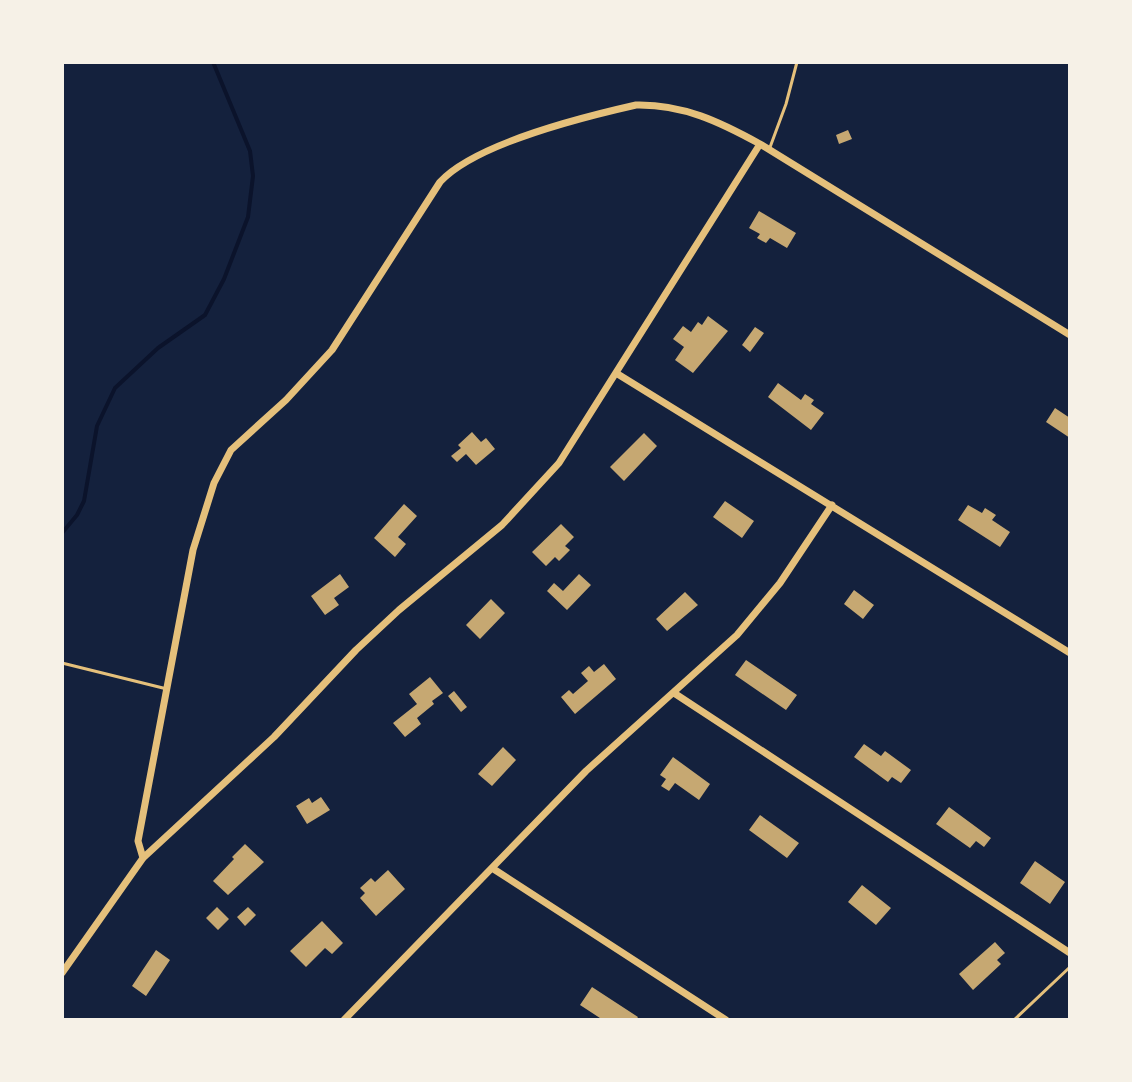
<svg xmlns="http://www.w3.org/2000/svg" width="1132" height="1082" font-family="Cabin,sans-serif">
	<rect width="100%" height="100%" fill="#14213d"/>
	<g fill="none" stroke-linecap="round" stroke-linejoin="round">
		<path stroke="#0b132b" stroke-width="4" d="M62 533 77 515 84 501 97 426 115 388 158 348 205 315 224 279 248 217 253 176 250 151 213 62"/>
	</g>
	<path fill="#c6a872" d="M848 130 852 139 839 144 836 135Z
		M759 211 796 233 787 248 770 238 766 243 757 238 760 234 749 228Z
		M708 316 728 331 693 373 675 360 684 347 673 339 683 326 691 332 698 322 702 325Z
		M755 327 764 333 750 352 742 345Z
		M778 383 801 400 805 394 814 400 811 404 824 413 811 430 768 397Z
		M1055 408 1070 418V438L1046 422Z
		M472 432 481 442 486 438 495 449 476 465 466 454 457 462 451 456 461 448 458 445Z
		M644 433 657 446 624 481 610 467Z
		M725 501 754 521 742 538 713 517Z
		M404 504 417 516 398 537 406 544 395 557 374 538Z
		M968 505 982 513 985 508 996 515 992 520 1010 532 1000 547 958 520Z
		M561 524 574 537 565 546 570 550 559 561 555 557 546 566 532 552Z
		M340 574 349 587 334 598 339 605 325 615 311 596Z
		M579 574 591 585 567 610 547 591 554 583 563 591Z
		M854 590 874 605 863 619 844 604Z
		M685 592 698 605 667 631 656 619Z
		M491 599 505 613 480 639 466 625Z
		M746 660 797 695 786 710 735 675Z
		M604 664 616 679 575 714 561 697 569 690 573 694 588 681 581 673 589 666 594 672Z
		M430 677 443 693 432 701 434 704 417 718 421 724 405 737 393 723 417 704 409 694Z
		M454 691 467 707 461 712 448 696Z
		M864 744 881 756 885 751 911 770 901 783 892 777 888 782 854 757Z
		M503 747 516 760 492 786 478 774Z
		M673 757 710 784 699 800 675 783 669 791 661 786 666 779 660 775Z
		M321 797 330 810 307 824 296 806 309 798 312 803Z
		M949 807 991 838 984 847 976 841 970 848 936 824Z
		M760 815 799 843 787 858 749 830Z
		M245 844 264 862 228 895 213 881 234 859 232 857Z
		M1035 861 1065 882 1050 904 1020 883Z
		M388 870 405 889 376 916 360 898 365 893 360 888 371 878 375 882Z
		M862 885 891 908 876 925 848 902Z
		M217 907 229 919 218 930 206 918Z
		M248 907 256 915 245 926 237 917Z
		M322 921 343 943 332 954 325 948 306 967 290 951Z
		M995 942 1005 953 997 960 1001 964 973 990 959 974Z
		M156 950 170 960 146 996 132 986Z
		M592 987 638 1017 636 1020H603L580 1005Z"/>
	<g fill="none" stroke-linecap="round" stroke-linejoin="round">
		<path stroke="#e5c07b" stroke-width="3" d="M769 150 786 104 797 62
			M62 663 167 689
			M1014 1020 1070 967"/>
		<path stroke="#e5c07b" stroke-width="7" d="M616 373 1070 653
			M674 693 1070 953
			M143 858 138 841 193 550 214 483 231 450 286 400 332 350 440 182C476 143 583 117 636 105 683 104 720 122 760 144L1070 335
			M492 868 726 1020
			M62 973 143 858 274 737 356 650 399 610 502 525 559 463 760 144
			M344 1020 586 771 737 635 780 583 832 505"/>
	</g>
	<rect width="1132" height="1082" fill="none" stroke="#f6f1e7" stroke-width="128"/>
</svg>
